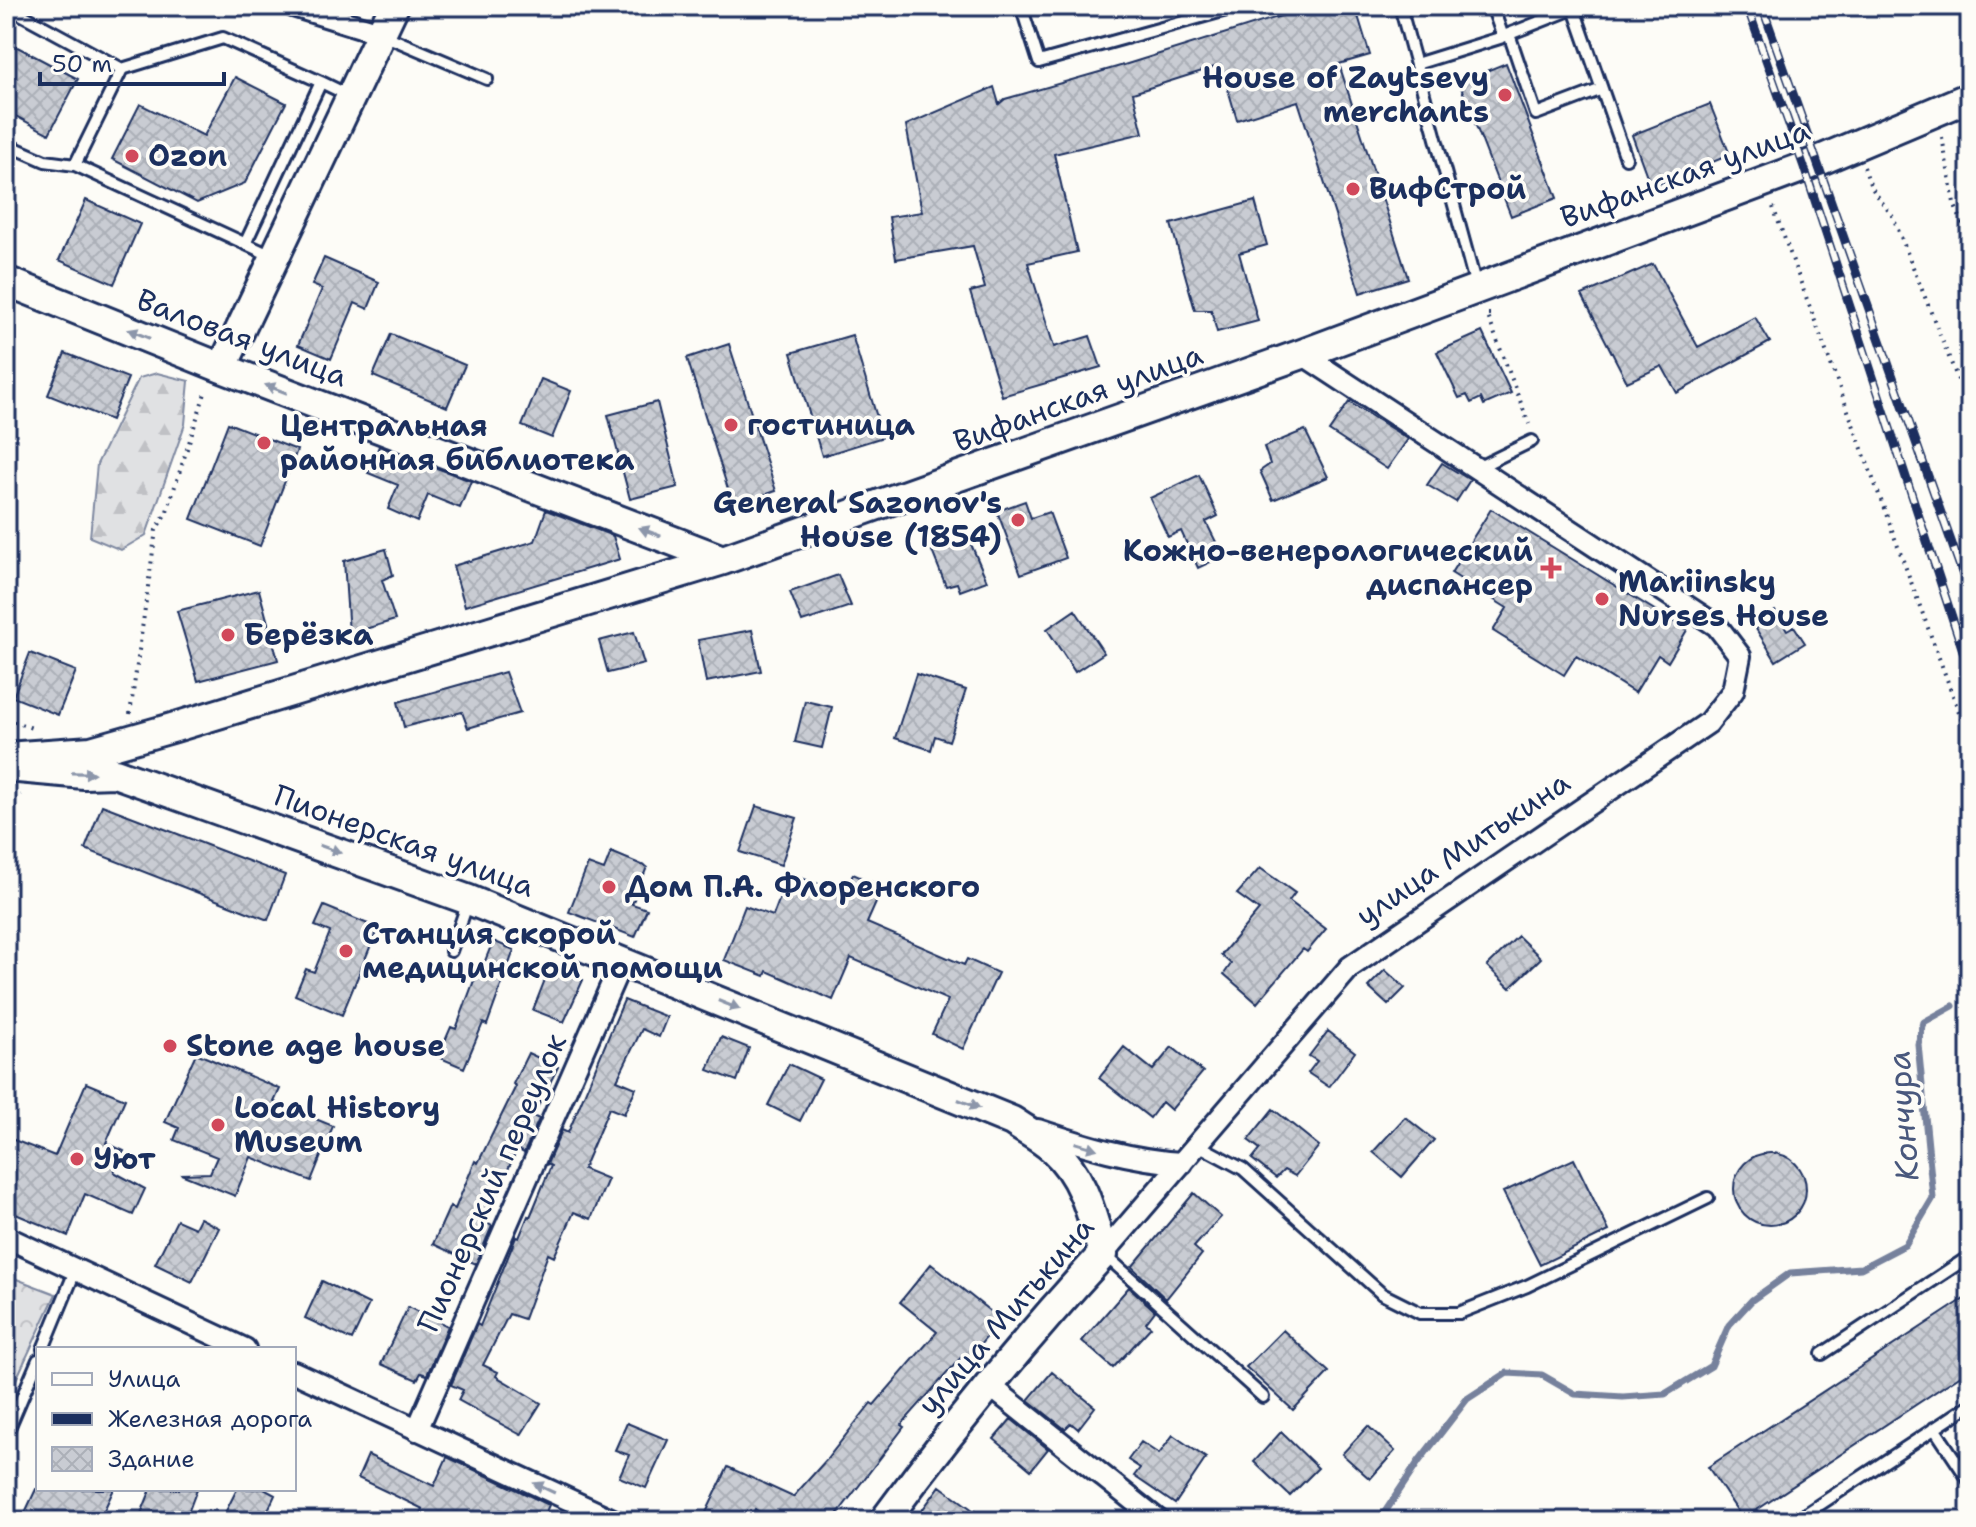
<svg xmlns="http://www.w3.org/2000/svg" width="1976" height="1527" font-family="'Shantell Sans',sans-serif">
	<defs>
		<pattern id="forest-firs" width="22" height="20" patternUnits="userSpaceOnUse" patternTransform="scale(2)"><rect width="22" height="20" fill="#e0e1e3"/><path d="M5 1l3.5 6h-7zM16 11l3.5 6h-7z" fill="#c0c1c5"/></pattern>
		<pattern id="park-crowns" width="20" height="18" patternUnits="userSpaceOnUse" patternTransform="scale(2)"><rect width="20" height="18" fill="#e0e1e3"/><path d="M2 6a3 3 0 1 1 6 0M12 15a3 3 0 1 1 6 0" fill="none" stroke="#c0c1c5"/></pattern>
		<pattern id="building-cross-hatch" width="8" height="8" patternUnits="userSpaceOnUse" patternTransform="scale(2)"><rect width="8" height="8" fill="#c9ccd3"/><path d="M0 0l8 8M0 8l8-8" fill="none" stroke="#acb0b8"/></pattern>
	</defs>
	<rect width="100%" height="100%" fill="#fdfcf7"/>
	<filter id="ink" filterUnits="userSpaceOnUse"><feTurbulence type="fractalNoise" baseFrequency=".0125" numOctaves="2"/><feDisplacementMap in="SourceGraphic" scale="16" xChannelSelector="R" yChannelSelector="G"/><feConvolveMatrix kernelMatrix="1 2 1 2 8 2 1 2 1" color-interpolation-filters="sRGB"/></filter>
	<g filter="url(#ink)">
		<path fill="url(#forest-firs)" stroke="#7e88a0" stroke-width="2" d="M157 373 189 381 185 424 146 535 121 550 90 537 97 464 139 378Z"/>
		<path fill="url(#park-crowns)" stroke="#7e88a0" stroke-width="2" d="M6 1275 56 1294 6 1401Z"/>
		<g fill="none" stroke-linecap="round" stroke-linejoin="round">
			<path stroke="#76819c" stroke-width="7" d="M1379 1521 1419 1461 1467 1399 1507 1373 1542 1375 1575 1394 1623 1397 1665 1394 1711 1366 1729 1325 1752 1300 1790 1273 1861 1268 1905 1245 1933 1198 1918 1044 1924 1022 1953 1006"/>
		</g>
		<path fill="url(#building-cross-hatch)" stroke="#1b2f5e" stroke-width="2" d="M1313 6H1355L1370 55 1339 64 1408 278 1360 293 1298 101 1237 120 1221 65 1133 93 1143 133 1054 154 1077 252 1028 263 1054 347 1090 336 1101 367 1002 396 970 292 985 288 973 246 896 259 889 217 922 212 906 125 994 87 999 104 1005 99 1124 65Z
			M6 41 78 79 49 134 6 111Z
			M1506 63 1557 198 1511 216 1459 82Z
			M235 77 286 103 245 183 197 203 112 159 140 104 204 136Z
			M1710 104 1730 155 1651 187 1632 135Z
			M86 200 140 224 114 284 59 260Z
			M1255 201 1267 245 1239 253 1258 321 1217 332 1211 310H1195L1171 224Z
			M324 258 379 282 368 309 355 303 331 359 298 345 322 289 312 285Z
			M1653 264 1698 347 1755 317 1770 342 1677 393 1662 366 1627 382 1582 295Z
			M1482 332 1511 393 1484 405 1481 398 1471 403 1467 395 1459 398 1437 352Z
			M391 334 465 365 447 407 373 376Z
			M852 335 883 437 822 456 791 353Z
			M729 344 776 491 733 505 687 358Z
			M65 353 128 378 111 420 48 395Z
			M541 379 571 391 552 438 522 426Z
			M657 402 678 487 630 499 608 415Z
			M1349 402 1408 439 1387 469 1329 431Z
			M228 423 297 450 260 546 191 519Z
			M1305 430 1328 477 1273 500 1260 471 1270 464 1264 447Z
			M379 446 471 481 460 508 428 495 417 522 388 509 398 485 368 473Z
			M1442 463 1470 480 1456 502 1427 485Z
			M1199 475 1218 516 1206 522 1223 556 1198 568 1181 531 1168 537 1150 498Z
			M1025 501 1031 518 1049 512 1066 558 1021 574 997 511Z
			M1491 509 1687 630 1668 662 1658 655 1635 693 1576 656 1564 675 1493 631 1507 608 1451 573Z
			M546 510 613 536 620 559 465 606 453 566 535 541Z
			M964 528 987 581 960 591 957 583 946 586 928 541Z
			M386 549 393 575 382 580 395 620 349 634 344 561Z
			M838 575 851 606 802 622 790 592Z
			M259 590 278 660 198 681 177 611Z
			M1075 610 1104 653 1075 672 1047 629Z
			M1775 611 1787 630 1794 626 1805 643 1776 661 1753 624Z
			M752 630 761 671 706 682 698 640Z
			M634 632 644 664 608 673 599 641Z
			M30 653 76 671 58 715 13 697Z
			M505 672 520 713 468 728 462 712 404 727 398 702Z
			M916 674 966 690 949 741 935 736 931 750 895 738Z
			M805 701 832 707 822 748 795 742Z
			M102 805 285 875 268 920 85 849Z
			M756 806 797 818 781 865 740 852Z
			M611 852 647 867 632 904 647 909 635 937 569 912 588 864 604 870Z
			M1260 868 1295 893 1289 901 1326 929 1307 952 1303 949 1257 1003 1224 974 1231 964 1221 955 1259 910 1237 894Z
			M789 874 845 893 853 874 883 887 867 923 964 965 967 959 998 973 963 1049 932 1034 948 1000 851 958 833 1000 767 971 765 976 724 960 745 906 773 916Z
			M324 906 378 928 342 1015 295 995 306 969 314 972 330 932 315 926Z
			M1518 936 1541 958 1510 988 1487 966Z
			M493 941 514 950 487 1025 483 1023 464 1068 438 1057 451 1027 456 1029 476 975 479 976Z
			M550 967 583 980 564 1022 533 1010Z
			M1385 970 1405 988 1388 1005 1368 987Z
			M624 1000 667 1017 659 1037 642 1029 617 1080 636 1088 624 1114 609 1108 583 1169 608 1179 591 1219 574 1212 554 1257 548 1254 524 1319 509 1314 483 1365 498 1372 496 1376 541 1403 521 1435 458 1400 463 1390 451 1385 477 1324 480 1326 516 1237 519 1238 528 1216 530 1217 551 1166 547 1164 562 1130 568 1133Z
			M1328 1031 1355 1052 1329 1087 1308 1073 1317 1061 1309 1056Z
			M721 1037 749 1048 737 1081 708 1070Z
			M1124 1047 1153 1070 1172 1047 1203 1072 1171 1110 1162 1102 1150 1118 1099 1078Z
			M196 1053 280 1089 274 1102 333 1126 311 1181 251 1157 235 1196 181 1174 210 1173 217 1157 174 1140 179 1128 165 1122Z
			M528 1053 558 1067 533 1116 539 1119 524 1153 517 1149 485 1222 492 1226 476 1264 433 1244 450 1206 455 1209 475 1161 478 1163 516 1086 513 1084Z
			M789 1064 821 1079 800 1121 768 1105Z
			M86 1083 125 1099 106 1143 124 1151 114 1172 145 1189 133 1215 85 1194 68 1236 6 1210V1137L55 1156Z
			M1273 1109 1319 1146 1295 1176 1284 1170 1276 1178 1252 1159 1260 1149 1248 1140Z
			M1405 1117 1434 1140 1402 1177 1373 1152Z
			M1734 1189a36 36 0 1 1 72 0a36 36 0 1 1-72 0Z
			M1574 1159 1609 1231 1540 1265 1503 1192Z
			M1194 1193 1221 1217 1194 1247 1202 1254 1166 1299 1132 1267Z
			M200 1218 219 1228 192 1282 155 1264 177 1220 195 1228Z
			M931 1264 1001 1320 969 1358 964 1354 901 1425 904 1427 832 1521H771L755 1509 749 1521H702L728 1467 793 1497 827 1459 871 1403 874 1405 937 1332 900 1302Z
			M322 1281 369 1304 352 1340 305 1318Z
			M1129 1287 1155 1311 1146 1323 1151 1327 1113 1368 1082 1341Z
			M1970 1295V1369L1743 1519 1708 1467Z
			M408 1307 448 1326 427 1375 421 1373 417 1380 381 1364Z
			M1283 1330 1329 1372 1293 1410 1246 1367Z
			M1052 1372 1095 1407 1078 1429 1071 1423 1065 1429 1028 1400Z
			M1011 1419 1048 1449 1031 1470 994 1439Z
			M627 1423 668 1440 646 1488 619 1477 629 1455 615 1450Z
			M1368 1426 1395 1451 1370 1479 1342 1454Z
			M1281 1432 1318 1468 1290 1496 1254 1462Z
			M1173 1435 1206 1458 1175 1504 1134 1476 1140 1468 1128 1460 1141 1442 1159 1454Z
			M368 1455 434 1486 447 1457 549 1505 542 1521H417L423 1509 358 1478Z
			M940 1486 988 1521H914Z
			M36 1489H114L99 1521H21Z
			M151 1489H197L185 1521H138Z
			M237 1489H264L275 1495 263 1521H221Z"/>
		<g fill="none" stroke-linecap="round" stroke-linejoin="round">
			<g stroke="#1b2f5e" stroke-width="16">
				<path id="lane" d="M6 6 122 69 75 165 274 257
					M1021 6 1039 62 1241 6
					M1400 6 1476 286
					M1573 6 1626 158
					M381 34 487 79
					M1509 34 1536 114 1602 89
					M1504 36 1580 6
					M1416 64 1503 37 1492 6
					M122 69 223 38 321 82 245 244
					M321 82 348 95
					M6 144 45 161 75 165
					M1477 468 1532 441
					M451 951 468 902
					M1198 1145 1243 1169 1382 1294 1420 1313H1459L1527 1286 1708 1198
					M1105 1255 1263 1397
					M43 1349 76 1269
					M1822 1354 1970 1256
					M1934 1428 1970 1482
					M6 1435 38 1360
					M1801 1521 1807 1513 1970 1405"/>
			</g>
			<g stroke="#1b2f5e" stroke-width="26">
				<path id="street" d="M293 6 380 33
					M1038 1130C1086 1146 1131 1160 1182 1163
					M6 1237 245 1349
					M1103 1254 1350 967 1708 723 1733 691 1740 656 1717 626 1302 354
					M294 1372 615 1521
					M989 1385 1159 1521
					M417 1430 622 961"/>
			</g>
			<g stroke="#1b2f5e" stroke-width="34">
				<path id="secondary" d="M6 281 222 368 723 560
					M222 368 394 6
					M6 757 91 751 172 728 723 560 1302 354 1804 167 1970 97
					M18 768 84 774 115 773 469 900 1012 1121C1025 1130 1041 1138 1053 1149 1084 1177 1092 1216 1103 1254 1025 1339 952 1428 884 1521"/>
			</g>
			<path stroke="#1b2f5e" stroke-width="4" stroke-dasharray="2 6" stroke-linecap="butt" d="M1942 137 1954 203 1970 243
				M1864 167 1871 187 1893 217 1970 410
				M1773 207 1970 742
				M1490 314H1487L1529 424
				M130 714 156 530 167 511 206 390
				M6 719 32 728
				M6 801 21 795"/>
			<use href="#lane" stroke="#fdfcf7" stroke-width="10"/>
			<use href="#street" stroke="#fdfcf7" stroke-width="20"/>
			<use href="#secondary" stroke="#fdfcf7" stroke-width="28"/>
			<g stroke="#1b2f5e" stroke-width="9">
				<path id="rail" d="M1747 6 1804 167 1970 672
					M1762 6 1970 595"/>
			</g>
			<use href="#rail" stroke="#fdfcf7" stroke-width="6" stroke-dasharray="18" stroke-linecap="butt"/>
		</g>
		<defs><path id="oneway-solid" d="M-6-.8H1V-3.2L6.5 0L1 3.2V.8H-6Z" transform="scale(2)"/></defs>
		<g fill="#8c96aa">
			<use href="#oneway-solid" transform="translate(139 334) rotate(-158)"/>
			<use href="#oneway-solid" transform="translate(276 389) rotate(-159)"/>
			<use href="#oneway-solid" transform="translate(650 532) rotate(-159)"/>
			<use href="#oneway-solid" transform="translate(83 773) rotate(1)"/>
			<use href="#oneway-solid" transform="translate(330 849) rotate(20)"/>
			<use href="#oneway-solid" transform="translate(729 1005) rotate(22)"/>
			<use href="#oneway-solid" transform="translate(969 1104) rotate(22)"/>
			<use href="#oneway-solid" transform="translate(1086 1146) rotate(17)"/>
			<use href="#oneway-solid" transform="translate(544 1488) rotate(-155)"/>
		</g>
	</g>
	<g fill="#d1495b" stroke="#fdfcf7" stroke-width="3">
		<circle cx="1505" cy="95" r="8"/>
		<circle cx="132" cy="156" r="8"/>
		<circle cx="1353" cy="189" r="8"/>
		<circle cx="731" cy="425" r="8"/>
		<circle cx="264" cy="443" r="8"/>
		<circle cx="1018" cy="520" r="8"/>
		<path d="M1547 556h8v8h8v8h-8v8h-8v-8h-8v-8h8z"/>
		<circle cx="1602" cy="599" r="8"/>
		<circle cx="228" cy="635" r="8"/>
		<circle cx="609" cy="887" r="8"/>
		<circle cx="346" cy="951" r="8"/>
		<circle cx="170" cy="1046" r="8"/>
		<circle cx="218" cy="1125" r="8"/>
		<circle cx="77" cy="1159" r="8"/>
	</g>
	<g text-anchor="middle" stroke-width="7" stroke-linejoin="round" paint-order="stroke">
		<g font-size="30" font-weight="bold" fill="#1b2f5e" stroke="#fdfcf7" text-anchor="start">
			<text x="1489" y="88" text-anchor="end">House of Zaytsevy<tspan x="1489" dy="34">merchants</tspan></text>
			<text x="148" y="166">Ozon</text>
			<text x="1369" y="199">ВифСтрой</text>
			<text x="747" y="435">гостиница</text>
			<text x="280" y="436">Центральная<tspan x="280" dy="34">районная библиотека</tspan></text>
			<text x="1002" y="513" text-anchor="end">General Sazonov's<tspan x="1002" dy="34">House (1854)</tspan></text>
			<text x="1533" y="561" text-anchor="end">Кожно-венерологический<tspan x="1533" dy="34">диспансер</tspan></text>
			<text x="1618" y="592">Mariinsky<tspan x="1618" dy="34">Nurses House</tspan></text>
			<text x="244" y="645">Берёзка</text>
			<text x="625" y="897">Дом П.А. Флоренского</text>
			<text x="362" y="944">Станция скорой<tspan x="362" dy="34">медицинской помощи</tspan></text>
			<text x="186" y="1056">Stone age house</text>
			<text x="234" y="1118">Local History<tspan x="234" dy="34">Museum</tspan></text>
			<text x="93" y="1169">Уют</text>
		</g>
		<g font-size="30" fill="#1b2f5e" stroke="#fdfcf7">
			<text transform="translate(1685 174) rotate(-20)" y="10">Вифанская улица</text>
			<text transform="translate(242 338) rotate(21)" y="10">Валовая улица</text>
			<text transform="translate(1078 398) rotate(-20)" y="10">Вифанская улица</text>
			<text transform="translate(404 841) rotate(20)" y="10">Пионерская улица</text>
			<text transform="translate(1463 849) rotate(-34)" y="10">улица Митькина</text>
			<text transform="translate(492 1183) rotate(-66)" y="10">Пионерский переулок</text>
			<text transform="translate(1006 1316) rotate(-49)" y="10">улица Митькина</text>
		</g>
		<g font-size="32" font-style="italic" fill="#49587d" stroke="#fdfcf7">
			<text transform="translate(1903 1116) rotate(-94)" y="11">Кончура</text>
		</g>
	</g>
	<rect width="1976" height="1527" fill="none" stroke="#fdfcf7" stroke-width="32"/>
	<rect x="16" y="16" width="1944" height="1495" fill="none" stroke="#1b2f5e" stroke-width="3" filter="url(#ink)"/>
	<rect x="36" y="1347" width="260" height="144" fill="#fdfcf7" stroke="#a3aaba" stroke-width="2"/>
	<rect x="52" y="1373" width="40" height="12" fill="#fdfcf7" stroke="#a3aaba" stroke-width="2"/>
	<text x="108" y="1387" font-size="24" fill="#1b2f5e">Улица</text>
	<rect x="52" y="1413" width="40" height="12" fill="#1b2f5e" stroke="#a3aaba" stroke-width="2"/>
	<text x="108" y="1427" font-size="24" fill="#1b2f5e">Железная дорога</text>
	<rect x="52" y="1447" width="40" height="24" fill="url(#building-cross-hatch)" stroke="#a3aaba" stroke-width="2"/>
	<text x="108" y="1467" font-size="24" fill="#1b2f5e">Здание</text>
	<path d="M40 72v12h184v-12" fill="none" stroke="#1b2f5e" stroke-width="4"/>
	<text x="52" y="72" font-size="24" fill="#1b2f5e" stroke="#fdfcf7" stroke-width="6" paint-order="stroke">50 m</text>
</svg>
